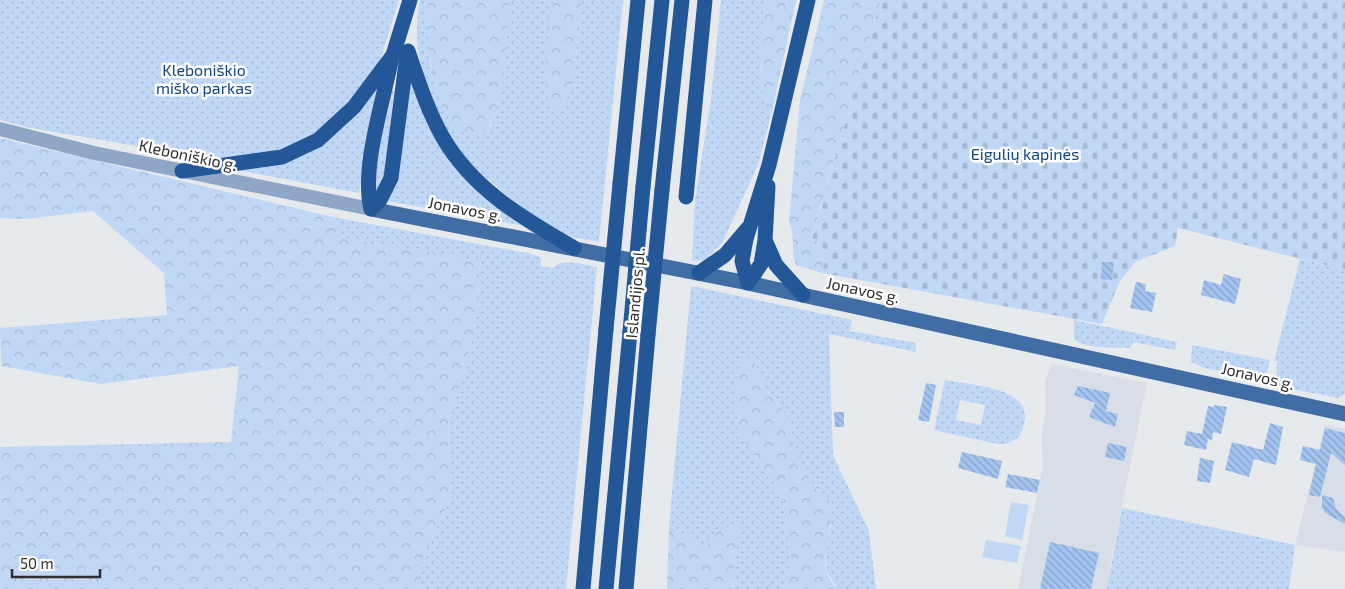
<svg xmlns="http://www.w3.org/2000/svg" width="1345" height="589" font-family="'Exo 2',sans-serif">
	<defs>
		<pattern id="grass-dots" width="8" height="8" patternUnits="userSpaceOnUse" patternTransform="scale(1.25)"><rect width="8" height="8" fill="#c0d7f6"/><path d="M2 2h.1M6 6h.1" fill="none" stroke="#a5b9d3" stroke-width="1.8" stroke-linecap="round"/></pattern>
		<pattern id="forest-crowns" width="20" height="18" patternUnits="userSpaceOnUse" patternTransform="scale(1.25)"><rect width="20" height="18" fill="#c0d7f6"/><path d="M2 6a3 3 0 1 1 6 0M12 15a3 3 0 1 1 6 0" fill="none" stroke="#a5b9d3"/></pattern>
		<pattern id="cemetery-stones" width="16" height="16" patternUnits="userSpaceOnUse" patternTransform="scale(1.25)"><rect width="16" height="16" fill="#c0d7f6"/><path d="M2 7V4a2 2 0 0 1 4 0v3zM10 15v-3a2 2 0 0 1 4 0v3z" fill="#a5b9d3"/></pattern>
		<pattern id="building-back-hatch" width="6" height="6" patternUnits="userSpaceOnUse" patternTransform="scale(1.25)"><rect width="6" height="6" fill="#a3c4f0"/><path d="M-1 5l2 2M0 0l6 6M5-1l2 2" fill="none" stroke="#85a0c3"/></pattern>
	</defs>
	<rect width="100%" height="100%" fill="#e7eaed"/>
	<path fill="#d7dee8" d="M1052 364 1147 383 1112 556 1107 589H1018L1043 466 1041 437 1046 411 1045 382Z
		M1325 424 1345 429V552L1295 545Z"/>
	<path fill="url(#grass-dots)" fill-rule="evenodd" d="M0 0H399L378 67 337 119 299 146 229 162 26 127 0 120Z
		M420 0H425L431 66 472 134C479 133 486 133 490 127 503 112 507 24 510 0H553L547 72 576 58 582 0H623L599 242C586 239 570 238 558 233 538 223 519 207 503 192 484 175 461 158 448 135 425 94 410 46 420 0Z
		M721 0H764L760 80 766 107H773L758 165 722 243 705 260 692 261 695 200 711 99Z
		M408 73 427 117 524 226 387 201Z
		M379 84 382 85 359 193 237 170 299 156Z
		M394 90 384 184 375 195 372 177 391 92Z
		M333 217 532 254 541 258V266L553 268C564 257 584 265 597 267L566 589H420L423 556 451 498 448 419 463 379 471 342 479 303 478 276 481 262 343 238Z
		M1300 259 1345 270V394L1338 398 1280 387 1276 382 1277 361H1274Z
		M691 286 852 320 850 331 916 343V352L829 334 833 455 869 531 876 589H838L827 572 825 545 831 526 821 491 816 489 799 462 787 414 768 392 755 364 738 432 782 494 792 568 782 589H732L734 584 719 529 706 550 669 525Z
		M1074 320 1177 342 1175 350 1133 342 1130 348C1113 347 1088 350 1074 339Z
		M1192 345 1270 360 1266 376 1260 380 1205 368 1191 362Z
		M945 380C978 387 1047 387 1018 438L1006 444H998L934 430ZM960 400 985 405 981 425 956 420Z
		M1122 508 1295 545 1289 589H1107Z"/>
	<path fill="url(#forest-crowns)" d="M425 0H510C507 29 505 113 486 132 478 133 470 136 463 132 431 116 427 32 425 0Z
		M553 0H582L576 58 566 106 553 112C539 80 550 35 553 0Z
		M764 0H796L773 107 766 108 760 80Z
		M824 0H881L812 237 829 252 822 273 796 265C790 252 796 238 789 221L800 100Z
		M0 138 333 217 343 238 481 261 478 276 479 303 471 342 463 379 448 419 451 498 423 556 420 589H0V447L231 442 239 366 101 384 1 366 0 328 167 315 164 273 93 211 25 219 0 218Z
		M745 356 755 364 768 392 787 414 799 462 816 489 827 495C830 505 832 516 830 526 827 547 818 573 838 589H782L792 568 782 494 738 433 736 387 738 370Z
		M669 525 705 549 719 529 738 525V537L732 589H667Z"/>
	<path fill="url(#cemetery-stones)" d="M881 0H1345V270L1178 228 1175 246 1135 262 1119 283 1102 324 822 273 828 252 812 238Z"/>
	<path fill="#c0d7f6" d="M1011 502 1029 505 1022 540 1005 536Z
		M986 540 1021 546 1017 563 982 557Z"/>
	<path fill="url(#building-back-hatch)" d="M1102 262H1114L1112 280 1101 279Z
		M1224 274 1241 279 1235 304 1201 295 1204 280 1221 285Z
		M1136 282 1146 284 1145 291 1156 293 1152 312 1130 308Z
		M926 383 936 385 929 422 918 420Z
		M1078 386 1110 393 1106 411 1118 414 1115 427 1089 417 1095 403 1074 395Z
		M1214 405 1227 407 1221 434 1213 432 1212 440 1208 439 1206 450 1184 445 1187 431 1202 434 1208 406 1214 407Z
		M834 412H844V427H835Z
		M1270 423 1283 427 1276 465 1254 459 1249 477 1225 470 1232 442 1263 450Z
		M1325 428 1345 433V465L1331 453 1320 497 1309 495 1316 464 1300 460 1303 446 1320 450Z
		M1108 443 1127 447 1124 461 1105 457Z
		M962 452 1002 461 998 479 958 468Z
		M1200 458 1214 461 1210 483 1197 481Z
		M1008 474 1040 480 1037 493 1005 487Z
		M1322 495 1333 498 1336 509 1345 517V524L1325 513 1322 507Z
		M1050 542 1099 553 1091 589H1040Z"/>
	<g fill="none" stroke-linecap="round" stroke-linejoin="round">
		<path stroke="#8fa6c6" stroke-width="14" d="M0 129 94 153 371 209"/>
		<path stroke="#416da5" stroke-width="15" d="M371 209 748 283 1345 414"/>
		<path stroke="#235798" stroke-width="15" d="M408 51C418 80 427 109 442 136 472 189 524 219 574 248
			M182 171 282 157 318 140 354 107 393 55 410 0
			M620 184 638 0
			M643 187 662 0
			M662 190 682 0
			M686 197 705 0
			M371 209 380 200 391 178 407 55
			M371 209C361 168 383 103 391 61
			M765 240 776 265 803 295
			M699 273 725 255 747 229
			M748 283 742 261 746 239 769 165 808 0
			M748 283 761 264 765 240 768 186
			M583 589 606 329
			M606 589 630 332
			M626 589 648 335"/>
		<path stroke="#235798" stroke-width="15" d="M606 329 620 184
			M630 332 643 187
			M648 335 662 190"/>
	</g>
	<g text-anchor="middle" stroke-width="5" stroke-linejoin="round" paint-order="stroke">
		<g font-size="16" fill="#0f4585" stroke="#fff">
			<text x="204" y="76">Kleboniškio<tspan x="204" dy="18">miško parkas</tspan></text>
			<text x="1025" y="160">Eigulių kapinės</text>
		</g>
		<g font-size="16" fill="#2f2f31" stroke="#fff">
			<text transform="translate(188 155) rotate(12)" y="6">Kleboniškio g.</text>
			<text transform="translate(465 209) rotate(11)" y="6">Jonavos g.</text>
			<text transform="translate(863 290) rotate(12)" y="6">Jonavos g.</text>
			<text transform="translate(635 293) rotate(-85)" y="6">Islandijos pl.</text>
			<text transform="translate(1258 376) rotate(13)" y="6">Jonavos g.</text>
		</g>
	</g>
	<path d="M12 569v8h88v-8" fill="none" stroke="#2f2f31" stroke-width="2.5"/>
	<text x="20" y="569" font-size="15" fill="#2f2f31" stroke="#ffffff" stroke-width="4" paint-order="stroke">50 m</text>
</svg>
